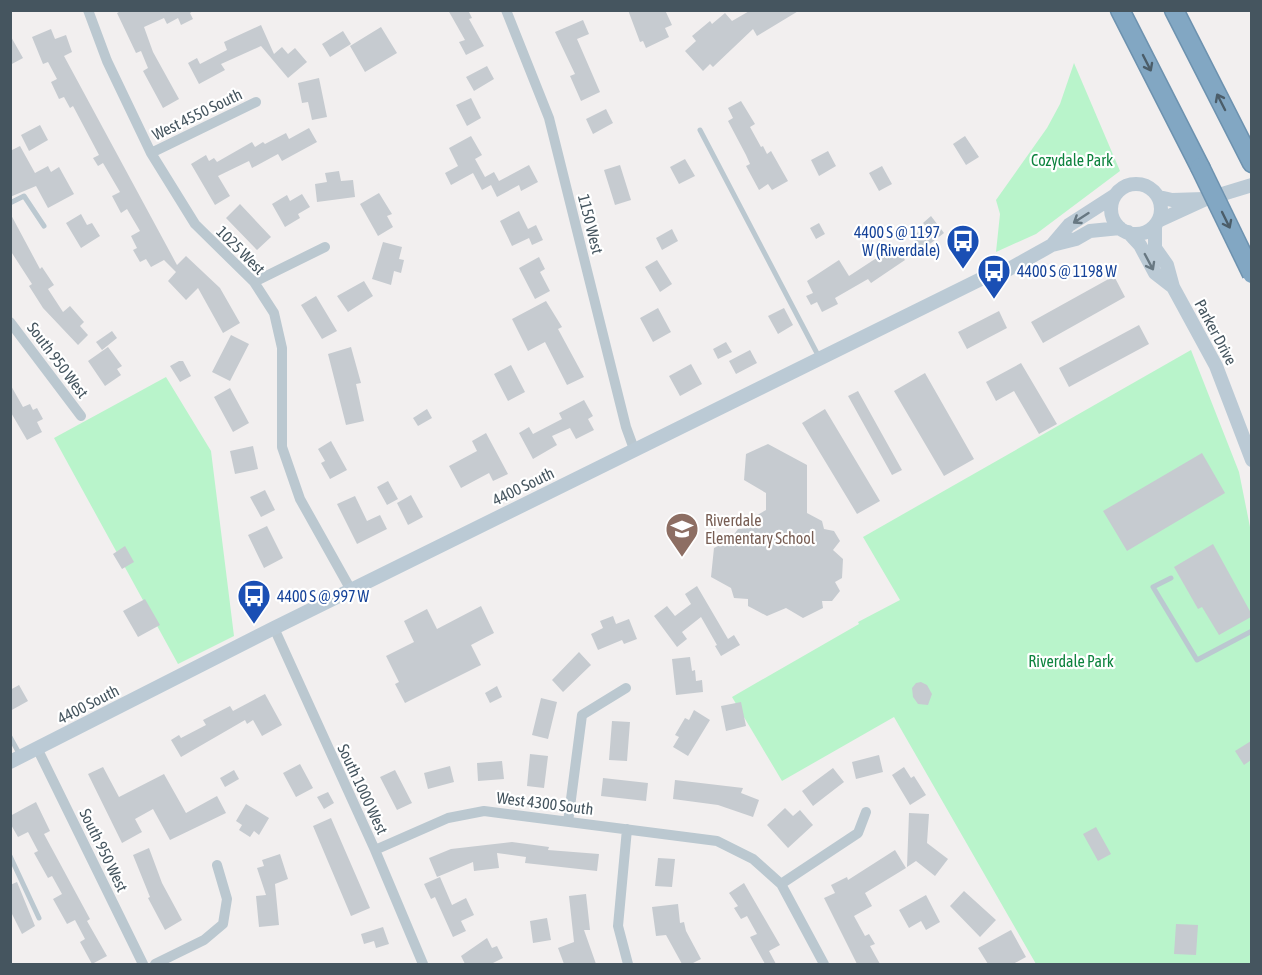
<svg xmlns="http://www.w3.org/2000/svg" width="1262" height="975" font-family="'Asap Condensed',sans-serif">
	<rect width="100%" height="100%" fill="#f2efef"/>
	<path fill="#b9f4cb" d="M1074 63 1120 171 1036 234 996 252 1000 214 996 200 1047 128 1060 104Z
		M1191 350 1239 472 1251 532V964H1036L894 717 782 781 732 697 859 624 858 622 900 600 863 537Z
		M166 377 211 451 234 636 178 664 54 438Z"/>
	<path fill="#c6cbd0" d="M123 10H194L190 13 193 19 181 25 178 18 167 24 164 18 144 27 153 52 179 99 163 108 143 71 148 68 141 51 136 53 117 13Z
		M448 10H468L472 18 469 19 484 46 466 55 459 42 465 40Z
		M628 10H665L672 25 665 28 669 37 646 48 643 41 640 42Z
		M751 10H800L757 36 753 29 713 67 710 64 703 71 685 51 696 41 692 36 710 21 712 24 725 13 732 21Z
		M583 20 589 34 577 39 600 92 581 101 570 76 575 74 555 32Z
		M261 25 274 54 282 47 288 54 295 48 307 62 288 78 261 46 221 64 225 70 199 84 188 63 197 58 200 64 227 50 224 42Z
		M381 27 397 53 365 72 350 46Z
		M51 29 55 39 66 35 72 52 64 56 177 265 186 256 220 288 240 323 223 333 198 288 186 300 168 281 176 272 164 260 151 267 146 259 140 262 133 250 137 248 131 236 140 231 127 209 121 213 112 196 120 192 103 163 98 166 93 158 99 155 73 106 70 108 64 97 59 99 51 82 57 79 48 62 43 64 32 37Z
		M343 31 351 44 330 57 322 44Z
		M10 35 23 58 10 65Z
		M487 66 494 79 474 91 466 77Z
		M319 78 327 117 312 120 308 102 302 103 298 83Z
		M471 98 481 118 467 126 456 105Z
		M741 101 755 124 750 127 761 147 763 146 767 154 771 151 788 181 772 190 768 184 759 190 746 166 750 164 746 155 728 121 733 118 728 108Z
		M606 109 613 123 593 134 586 119Z
		M40 125 48 140 29 151 21 135Z
		M309 128 317 142 282 161 278 154 252 168 249 161 218 176 230 196 215 205 191 164 206 155 209 161 214 158 217 162 252 142 255 147 263 142 265 144 286 133 289 139Z
		M471 136 482 155 475 159 485 177 494 172 499 181 529 165 538 182 521 191 519 185 497 197 491 185 482 190 473 173 451 185 445 173 458 166 449 148Z
		M965 136 979 157 966 165 953 144Z
		M20 146 35 173 48 166 51 172 59 167 74 194 48 208 36 186 10 197V151Z
		M828 151 836 166 819 176 811 160Z
		M685 159 695 176 679 184 670 167Z
		M620 165 631 200 615 205 604 170Z
		M882 166 892 184 879 191 869 173Z
		M339 171 341 181 353 180 355 197 317 202 315 184 327 182 325 173Z
		M379 193 392 214 387 216 393 227 378 236 360 204Z
		M302 194 310 207 298 214 300 218 285 227 272 204 287 195 290 201Z
		M240 204 271 237 257 250 226 218Z
		M519 211 528 229 536 225 543 240 532 245 529 238 512 246 500 221Z
		M10 213 40 269 42 267 54 285 48 289 63 312 70 306 84 322 80 326 88 335 78 345 43 308 29 286 32 284 10 250Z
		M81 214 87 225 92 223 100 236 81 248 66 223Z
		M931 216 944 233 922 250 912 237 926 226 923 223Z
		M819 223 825 234 816 239 810 228Z
		M672 229 678 241 662 250 656 238Z
		M383 242 402 247 399 259 404 260 401 273 394 271 391 285 372 279Z
		M895 246 905 260 871 283 868 279 835 298 838 304 822 312 817 302 811 305 806 296 813 293 807 281 839 260 849 276Z
		M539 257 545 269 540 272 550 291 535 299 519 268Z
		M657 260 672 284 660 292 645 267Z
		M1114 276 1125 297 1043 343 1031 322Z
		M364 281 373 296 348 312 337 296Z
		M316 296 337 331 322 339 301 305Z
		M546 301 562 327 558 329 584 377 567 385 545 342 528 351 512 319Z
		M658 308 671 332 653 342 640 318Z
		M784 308 793 325 778 334 768 316Z
		M999 311 1007 328 967 349 958 332Z
		M1139 325 1149 344 1069 387 1059 368Z
		M112 331 117 338 102 350 96 342Z
		M231 335 249 344 230 381 212 372Z
		M726 342 732 352 718 359 713 349Z
		M108 347 122 366 117 369 121 375 105 386 88 361Z
		M351 347 361 383 356 384 364 421 346 425 328 354Z
		M750 350 757 363 736 374 729 361Z
		M179 361H183L191 376 180 382 170 366Z
		M1021 363 1057 424 1039 434 1014 391 996 401 986 382Z
		M691 364 702 384 680 396 669 376Z
		M511 365 525 392 508 401 494 374Z
		M925 373 974 459 944 476 894 391Z
		M10 384 23 407 30 404 33 410 37 408 43 419 37 422 42 432 27 440 10 411Z
		M230 388 249 423 233 432 214 397Z
		M858 391 902 470 892 475 848 396Z
		M584 400 593 416 588 419 594 430 576 439 570 428 552 436 557 445 533 459 519 433 529 427 533 434 562 419 559 413Z
		M427 409 432 418 418 426 413 418Z
		M825 409 880 501 857 514 802 423Z
		M486 433 508 474 493 481 489 473 461 488 449 466 477 451 472 441Z
		M331 441 347 470 330 479 321 463 325 461 318 449Z
		M768 444 807 465V513L822 521 824 529 834 531 840 541 833 550 843 559 842 578 835 582 840 591 832 601H822L823 608 803 618 786 608 767 616 748 606V599L734 598 731 588 711 577 714 548 730 540 738 529 750 528V519L766 510V493L744 480 746 454Z
		M253 446 258 469 235 474 230 451Z
		M1202 453 1225 493 1127 551 1103 511Z
		M388 481 398 499 387 505 377 487Z
		M265 490 275 510 261 517 250 497Z
		M411 495 423 517 408 525 397 503Z
		M355 496 367 521 380 515 387 529 357 544 337 504Z
		M267 526 283 558 264 568 248 535Z
		M1213 544 1251 613V617L1219 635 1202 607 1198 609 1174 567Z
		M125 546 134 562 122 569 113 554Z
		M697 586 728 639 734 635 740 645 721 656 715 646 717 645 701 617 682 632 687 639 677 647 654 616 667 606 675 616 691 604 685 594Z
		M145 599 160 625 138 637 123 611Z
		M481 606 494 633 471 645 481 665 405 703 395 684 399 682 386 656 414 642 404 621 427 609 437 629Z
		M613 616 616 624 629 619 637 639 624 644 622 640 598 650 591 634 603 628 600 621Z
		M579 652 591 665 563 692 552 680Z
		M690 657 692 671 695 670 696 681 702 680 703 692 676 695 672 659Z
		M921 682 927 685 932 694 928 705 918 704 913 697 912 688 916 683Z
		M19 685 28 701 10 711V690Z
		M497 686 502 697 490 703 485 693Z
		M265 694 282 725 262 736 253 720 247 724 245 720 181 757 171 740 179 735 181 738 206 725 203 720 230 706 233 711Z
		M541 698 557 702 548 739 532 735Z
		M741 702 746 726 726 731 721 706Z
		M694 710 710 720 688 756 673 747 679 737 675 735 685 718 689 720Z
		M612 721 630 722 627 761 609 760Z
		M1251 741V760L1244 765 1235 751Z
		M530 754 548 756 544 788 527 786Z
		M879 755 883 772 856 779 852 762Z
		M502 761 504 779 478 781 477 763Z
		M300 764 313 788 296 797 283 773Z
		M450 766 454 782 428 789 424 773Z
		M103 767 119 797 164 774 186 813 217 796 226 813 170 840 153 809 135 819 142 832 122 843 88 774Z
		M904 767 911 778 914 776 926 795 910 805 892 775Z
		M833 768 844 782 813 806 802 791Z
		M234 770 239 779 225 787 220 778Z
		M395 770 412 803 397 810 380 777Z
		M603 778 648 783 646 801 601 796Z
		M675 780 743 788 741 793 759 800 753 817 718 805 673 799Z
		M328 792 334 803 324 809 317 797Z
		M36 802 50 831 44 834 90 919 87 921 107 956 92 964 80 942 85 939 75 920 67 924 53 899 62 894 52 876 48 878 34 853 38 851 28 832 18 837 10 823V816Z
		M246 804 269 818 259 835 254 831 250 837 239 830 242 825 236 821Z
		M785 808 793 816 800 810 813 825 788 848 767 825Z
		M909 813 929 814 927 843 948 859 935 876 916 861 907 867Z
		M331 818 370 908 351 916 313 826Z
		M1096 827 1111 854 1098 861 1083 834Z
		M512 842 549 847 548 850 599 854 597 871 525 863 526 857 497 853 499 868 474 871 473 862 437 877 429 858 451 849Z
		M149 848 162 883 182 920 165 930 148 898 150 897 133 855Z
		M895 850 906 868 865 893 872 906 854 916 865 936 869 934 875 944 870 946 880 964H857L824 898 835 893 831 885 847 877 848 880Z
		M280 854 288 879 275 884 279 925 259 927 256 896 266 895 257 868 264 866 262 860Z
		M658 858 675 859 672 887 655 886Z
		M440 877 452 905 466 898 474 915 461 921 466 931 453 937 435 897 431 899 424 884Z
		M17 882 35 926 22 934 10 910V885Z
		M744 883 780 945 769 951 776 964H765L750 937 757 934 747 916 741 919 734 908 738 906 729 893Z
		M964 891 996 920 980 937 950 906Z
		M586 894 590 930H584L596 964H564L558 948 574 942 569 896Z
		M926 895 940 922 926 930 921 921 909 928 899 910Z
		M678 904 680 923 684 922 686 931 701 959 691 964H682L666 935 656 936 652 907Z
		M547 918 551 940 533 943 530 921Z
		M1176 924 1198 925 1196 955 1174 954Z
		M383 927 389 944 376 948 374 941 364 944 361 934Z
		M1011 930 1026 957 1013 964H988L978 948Z
		M487 938 492 948 497 946 503 958 491 964H465L461 956Z"/>
	<g fill="none" stroke-linecap="round" stroke-linejoin="round">
		<g stroke="#6d92af" stroke-width="21">
			<path id="highway" d="M1120 10 1200 167
				M1174 10 1252 163"/>
		</g>
		<path stroke="#bbc8d0" stroke-width="5" d="M700 130 819 357
			M10 203 24 196 44 226
			M1171 578 1153 587 1197 660 1252 631
			M10 737 20 755
			M10 856 39 918"/>
		<path stroke="#bbc8d0" stroke-width="10" d="M88 10 107 61 151 153 195 224 254 282 274 313 282 348V447L300 499 351 590
			M506 10 549 118 626 427 634 449
			M151 153 256 102
			M254 282 325 247
			M10 322 81 416
			M274 628 375 850 423 964
			M37 748 143 964
			M568 822 582 715 626 688
			M627 829 618 926 628 964
			M375 850 448 818 484 811 717 841 753 859 781 884 824 964
			M781 884 858 833 866 812
			M155 964 204 940 223 924 227 899 217 865"/>
		<path stroke="#bbcad5" stroke-width="14" d="M1111 209a25 25 0 1 1 50 0a25 25 0 1 1-50 0Z
			M1159 197 1172 200 1204 199
			M1158 221 1206 199 1252 185
			M1155 226V248L1167 265 1173 287 1216 366 1252 460
			M1128 232 1140 245 1155 273 1173 287
			M1052 245 1069 225 1114 196
			M10 762 274 628 985 277 1002 273 1052 245 1076 239 1090 231 1120 228"/>
		<use href="#highway" stroke="#82a7c3" stroke-width="18"/>
		<g stroke="#6d92af" stroke-width="21" stroke-linecap="butt">
			<path id="highway-bridge" d="M1200 167 1252 274"/>
		</g>
		<use href="#highway-bridge" stroke="#82a7c3" stroke-width="18"/>
	</g>
	<defs><path id="oneway-shaft" d="M-6 0H5M1.5-3L5.5 0L1.5 3" fill="none" stroke-width="1.6" stroke-linecap="round" stroke-linejoin="round" transform="scale(1.5)"/></defs>
	<g stroke="#4b5d69">
		<use href="#oneway-shaft" transform="translate(1147 63) rotate(63)"/>
		<use href="#oneway-shaft" transform="translate(1221 102) rotate(-117)"/>
		<use href="#oneway-shaft" transform="translate(1226 220) rotate(64)"/>
	</g>
	<g stroke="#687882">
		<use href="#oneway-shaft" transform="translate(1081 218) rotate(147)"/>
		<use href="#oneway-shaft" transform="translate(1149 262) rotate(62)"/>
	</g>
	<defs>
		<g id="bus-pin" transform="scale(1.725)"><path d="M0 17L-7.5 6A9.5 9.5 0 1 1 7.5 6Z" fill="#1a4fb4" stroke="#fff"/><path d="M-5-6H5V4H4V6H2V4H-2V6H-4V4H-5ZM-3.5-4V0h7V-4ZM-3.5 1.2v1.5H-2V1.2ZM2 1.2v1.5H3.5V1.2Z" fill="#fff"/></g>
		<g id="school-pin" transform="scale(1.725)"><path d="M0 17L-7.5 6A9.5 9.5 0 1 1 7.5 6Z" fill="#8d6e63" stroke="#fff"/><path d="M0-5L7-2L0 1L-7-2ZM-4 1L0 2.5L4 1V4Q0 6-4 4Z" fill="#fff"/></g>
	</defs>
	<g fill-rule="evenodd">
		<use href="#bus-pin" x="963" y="241"/>
		<use href="#bus-pin" x="994" y="271"/>
		<use href="#school-pin" x="682" y="529"/>
		<use href="#bus-pin" x="254" y="596"/>
	</g>
	<g text-anchor="middle" stroke-width="4.5" stroke-linejoin="round" paint-order="stroke">
		<g font-size="16" fill="#45555f" stroke="#fff">
			<text transform="translate(197 114) rotate(-26)" y="6">West 4550 South</text>
			<text transform="translate(591 224) rotate(76)" y="6">1150 West</text>
			<text transform="translate(241 250) rotate(45)" y="6">1025 West</text>
			<text transform="translate(1216 332) rotate(62)" y="6">Parker Drive</text>
			<text transform="translate(58 360) rotate(53)" y="6">South 950 West</text>
			<text transform="translate(523 486) rotate(-26)" y="6">4400 South</text>
			<text transform="translate(88 704) rotate(-27)" y="6">4400 South</text>
			<text transform="translate(363 789) rotate(65)" y="6">South 1000 West</text>
			<text transform="translate(545 803) rotate(7)" y="6">West 4300 South</text>
			<text transform="translate(104 850) rotate(64)" y="6">South 950 West</text>
		</g>
		<g font-size="16" fill="#0d833e" stroke="#fff">
			<text x="1072" y="166">Cozydale Park</text>
			<text x="1071" y="667">Riverdale Park</text>
		</g>
		<g font-size="16" fill="#164399" stroke="#fff" text-anchor="start">
			<text x="940" y="238" text-anchor="end">4400 S @ 1197<tspan x="940" dy="18">W (Riverdale)</tspan></text>
			<text x="1017" y="277">4400 S @ 1198 W</text>
			<text x="277" y="602">4400 S @ 997 W</text>
		</g>
		<g font-size="16" fill="#785e54" stroke="#fff" text-anchor="start">
			<text x="705" y="526">Riverdale<tspan x="705" dy="18">Elementary School</tspan></text>
		</g>
	</g>
	<rect width="1262" height="975" fill="none" stroke="#45555f" stroke-width="24"/>
</svg>
